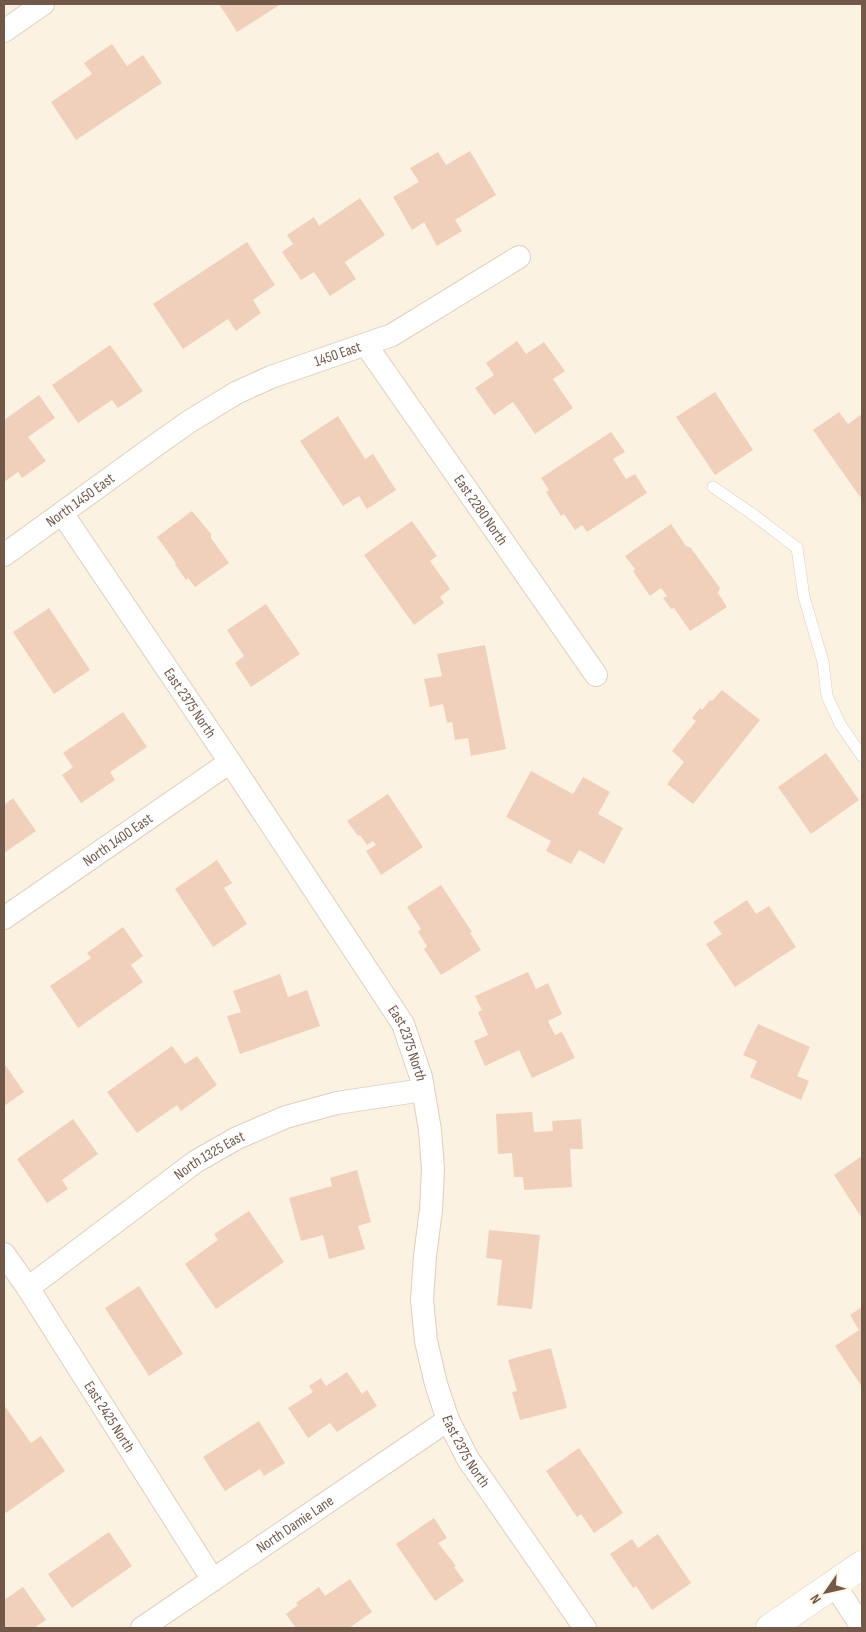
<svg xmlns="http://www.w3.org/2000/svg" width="866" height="1632" font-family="'Sofia Sans Condensed',sans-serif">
	<rect width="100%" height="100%" fill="#fbf2e1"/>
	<path fill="#f0d0ba" d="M219 4H281L237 32Z
		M112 44 127 66 143 55 162 83 76 140 51 102 92 74 84 63Z
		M470 151 496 195 455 220 462 231 437 246 424 222 412 230 393 197 419 182 410 168 438 152 446 165Z
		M360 198 385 235 345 262 356 279 330 296 314 272 301 280 282 252 293 244 287 235 314 217 319 226Z
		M247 242 275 285 253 300 261 313 236 331 228 319 183 349 153 304Z
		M517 341 526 354 544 342 565 371 553 379 573 408 535 434 513 402 494 415 475 388 494 375 486 363Z
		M110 345 143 391 118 408 112 400 78 423 52 385Z
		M715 392 753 450 715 475 676 417Z
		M39 395 55 418 28 437 46 461 22 478 18 472 4 482V420Z
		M839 412 848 424 862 414V495L860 497 813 430Z
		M338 416 365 459 373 454 396 490 367 509 359 496 343 506 300 441Z
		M611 432 625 452 613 459 626 479 635 474 647 493 587 532 582 525 575 530 564 514 561 516 546 492 549 490 541 478Z
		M192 511 211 534V538L229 563 195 587 188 578 186 580 175 564 176 563 157 537Z
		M412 521 437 556 430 561 450 589 440 597 444 603 414 625 364 555Z
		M671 524 686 546 691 548 720 588 718 593 727 607 690 631 674 608 671 609 663 598 667 596 661 588 650 596 633 571 635 569 625 556Z
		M266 604 300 654 251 687 235 663 244 656 227 630Z
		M49 608 90 670 54 694 13 632Z
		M485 645 506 749 471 756 468 738 455 740 452 722 447 723 443 704 430 707 424 679 442 676 437 654Z
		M722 690 760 720 693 804 667 784 684 762 672 751 696 721 692 718 700 708 702 710 710 700 712 701Z
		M123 712 147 747 110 772 115 780 81 803 62 775 73 767 63 753Z
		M826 753 859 800 811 834 778 787Z
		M531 771 573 794 583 777 610 792 598 814 623 828 604 864 579 850 571 864 546 851 551 841 506 817Z
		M388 794 423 847 381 875 366 851 376 845 373 841 367 845 360 835 358 836 347 821Z
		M13 798 36 831 4 853V805Z
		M217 860 232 883 224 888 247 924 213 947 175 889Z
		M441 885 472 932 470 933 481 950 441 975 424 949 427 946 418 932 421 929 407 907Z
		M747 900 756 914 769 906 796 947 735 987 706 944 722 934 713 922Z
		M123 927 143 956 131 965 143 982 78 1028 50 986 91 958 87 953Z
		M528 972 536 989 548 983 562 1014 548 1021 555 1035 562 1032 575 1058 532 1078 519 1050 485 1066 474 1041 488 1035 478 1012 482 1010 475 996Z
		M280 974 288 997 307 990 320 1026 240 1054 227 1016 241 1012 233 991Z
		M758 1024 810 1047 797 1076 809 1081 801 1100 750 1077 757 1061 743 1055Z
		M172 1046 185 1064 197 1056 217 1085 181 1111 177 1105 137 1133 107 1092Z
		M4 1063 24 1092 4 1106Z
		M532 1112 534 1132 553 1131 552 1121 581 1119 583 1149H570L572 1187 524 1190 523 1177H514L512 1153 498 1154 496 1114Z
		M73 1119 98 1154 62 1180 68 1189 47 1203 17 1159Z
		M862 1156V1218L834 1175Z
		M357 1170 371 1222 358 1226 365 1249 329 1259 323 1235 301 1241 289 1198 332 1186 330 1178Z
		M249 1211 284 1262 216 1309 185 1264 218 1240 214 1234Z
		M489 1230 540 1235 532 1309 497 1305 502 1260 486 1258Z
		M139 1286 183 1354 149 1376 105 1308Z
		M862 1307V1387L835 1346 859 1330 850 1315Z
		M551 1348 567 1408 520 1420 512 1392 517 1391 508 1360Z
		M347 1372 362 1394 367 1390 377 1406 337 1432 330 1423 308 1438 288 1408 313 1392 309 1386 321 1378 326 1386Z
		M4 1405 31 1443 41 1436 65 1471 6 1513 4 1510Z
		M259 1421 285 1463 264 1476 260 1469 225 1491 203 1457Z
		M579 1448 623 1513 594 1533 581 1514 577 1517 546 1471Z
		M434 1518 447 1538 438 1543 456 1566 454 1567 464 1581 435 1601 396 1544Z
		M109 1532 132 1566 72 1608 48 1574Z
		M658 1534 691 1583 652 1610 636 1586 633 1588 610 1554 632 1539 638 1548Z
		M350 1579 372 1612 349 1628H296L286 1614 298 1605 296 1603 319 1587 325 1596Z
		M23 1587 46 1620 34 1628H4V1600Z"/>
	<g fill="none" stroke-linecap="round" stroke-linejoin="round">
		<g stroke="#dfcebe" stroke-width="12">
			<path id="lane" d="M713 487 751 513 797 548 804 597 823 662 827 696 840 724 862 756"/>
		</g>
		<g stroke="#dfcebe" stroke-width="24">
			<g id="street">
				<path d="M4 31 43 4"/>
				<path id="s1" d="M366 345 596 675"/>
				<path id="s2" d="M62 513 230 762 403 1024 421 1077 430 1130 433 1169 431 1210 425 1256 422 1300 426 1341 436 1384 448 1420 468 1459 585 1628"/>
				<path id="s3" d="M4 555 156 445 190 421 236 393 271 377 392 335 519 257"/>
				<path id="s4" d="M4 918 230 762"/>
				<path id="s5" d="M4 1254 28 1288 213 1580"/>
				<path id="s6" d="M28 1288 195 1162 237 1138 286 1117 337 1103 423 1090"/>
				<path d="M834 1584 862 1627"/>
				<path id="s7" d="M142 1628 448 1420"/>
			</g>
		</g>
		<g stroke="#e4cfbc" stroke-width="29">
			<path id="secondary" d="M770 1628 862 1565"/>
		</g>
		<use href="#lane" stroke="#fff" stroke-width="11"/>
		<use href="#street" stroke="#fff" stroke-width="22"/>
		<use href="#secondary" stroke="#fff" stroke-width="28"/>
	</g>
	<g text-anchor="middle" stroke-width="4" stroke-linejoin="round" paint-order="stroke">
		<g font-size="15" fill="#715849" stroke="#fef6e7">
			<text dy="5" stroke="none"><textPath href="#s3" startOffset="392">1450 East</textPath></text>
			<text dy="5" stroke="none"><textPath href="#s3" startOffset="94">North 1450 East</textPath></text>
			<text dy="5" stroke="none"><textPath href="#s1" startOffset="201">East 2280 North</textPath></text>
			<text dy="5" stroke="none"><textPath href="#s2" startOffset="229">East 2375 North</textPath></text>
			<text dy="5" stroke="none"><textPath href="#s4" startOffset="138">North 1400 East</textPath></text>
			<text dy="5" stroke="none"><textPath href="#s2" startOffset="634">East 2375 North</textPath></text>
			<text dy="5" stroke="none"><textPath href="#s6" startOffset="225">North 1325 East</textPath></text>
			<text dy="5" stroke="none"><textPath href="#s5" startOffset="194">East 2425 North</textPath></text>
			<text dy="5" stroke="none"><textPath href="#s2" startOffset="1054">East 2375 North</textPath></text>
			<text dy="5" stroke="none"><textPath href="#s7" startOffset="185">North Damie Lane</textPath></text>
		</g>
	</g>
	<rect width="866" height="1632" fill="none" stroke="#715849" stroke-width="10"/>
	<g transform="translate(826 1592) rotate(236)" stroke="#fef6e7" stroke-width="4" paint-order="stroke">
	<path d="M0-4L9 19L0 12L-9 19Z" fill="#715849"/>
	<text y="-8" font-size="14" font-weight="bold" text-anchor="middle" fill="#715849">N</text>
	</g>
</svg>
